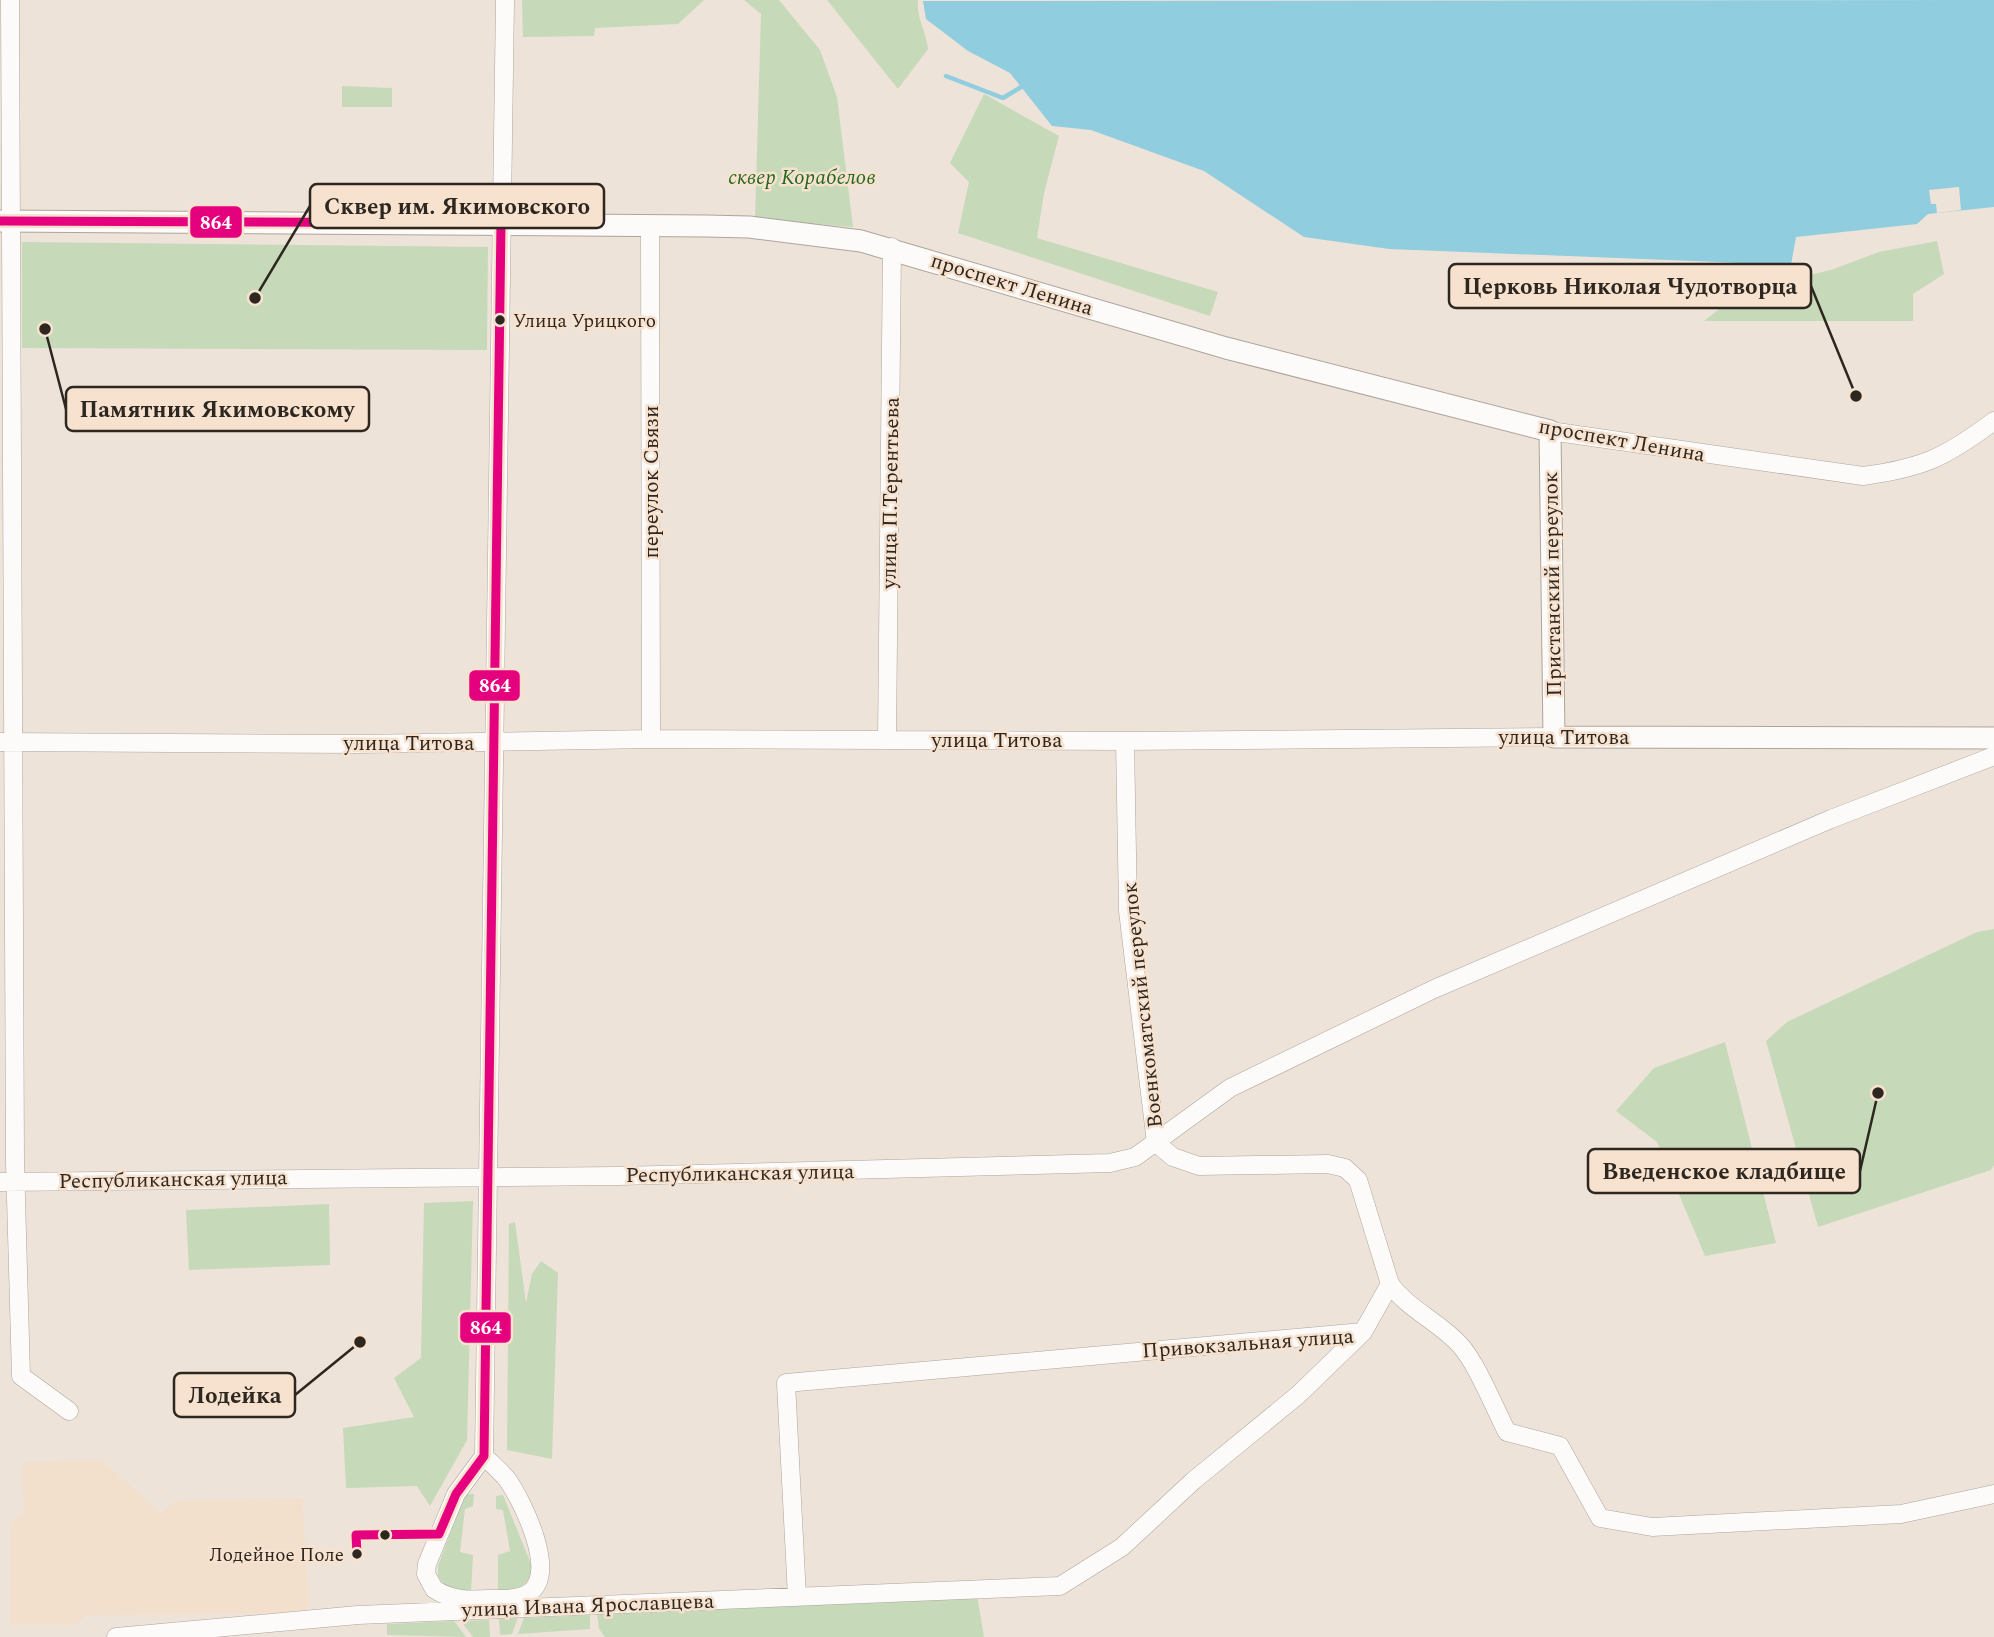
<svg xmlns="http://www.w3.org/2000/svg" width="1994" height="1637" font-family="Spectral,serif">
	<rect width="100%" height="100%" fill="#eee3d9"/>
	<path fill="#f2dfcc" d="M101 1459 161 1514 175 1501 302 1498 309 1607 302 1613 87 1615 75 1625H10L11 1522 24 1513 22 1463Z"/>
	<path fill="#c6d9b9" d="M522 0H704L678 24 595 28 594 36 523 37Z
		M744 0H779L820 50 837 97 853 227 755 219 761 14Z
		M827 0H918C916 17 926 31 928 49L898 89Z
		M342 86 392 88V107H342Z
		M984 94 1059 136 1044 193 1037 238 1218 292 1210 316 958 233 969 182 950 163Z
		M1937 241 1944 274 1913 294V321H1704L1742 291 1831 270 1879 252Z
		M22 242 488 247 487 350 22 348Z
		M1994 929V1165L1991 1170 1818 1227 1766 1041 1787 1022 1977 932Z
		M1725 1042 1776 1243 1705 1256 1657 1142 1616 1111 1654 1068Z
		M473 1201 467 1440 430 1506 417 1486 346 1488 343 1428 414 1417 394 1378 421 1358 424 1203Z
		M329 1204 330 1265 189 1270 186 1210Z
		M515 1222 526 1303 532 1274 541 1261 558 1273 552 1459 507 1450 509 1224Z
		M465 1494H474L473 1506 465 1509 460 1552 473 1555 471 1592 446 1589 438 1576V1566Z
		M503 1495 531 1564V1577L518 1590 498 1594V1555L510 1551 503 1510 496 1509V1496Z
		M976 1589 984 1637H605L599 1629 596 1605Z
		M590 1615V1629L518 1634 524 1618Z
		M518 1617 512 1634 500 1635 499 1619Z
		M489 1620 490 1637H473L461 1621Z
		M454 1621 466 1637 387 1635V1624Z"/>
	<path fill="#90cddf" d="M1994 0V207L1928 214 1917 224 1796 237 1791 265 1389 249 1304 237 1204 171 1091 130 1052 126 1010 73 968 51 926 19 923 1Z"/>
	<path fill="#eee3d9" d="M1959 187 1961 210 1937 213 1936 204H1931L1929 190Z"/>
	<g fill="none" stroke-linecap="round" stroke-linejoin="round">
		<path stroke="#90cddf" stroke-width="4.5" d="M946 76 1003 98 1021 87"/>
		<g stroke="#ada49c" stroke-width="19">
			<path id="minor" d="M10 0 15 1162 21 1376 69 1411
				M650 225 651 739
				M1550 431 1863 476C1923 468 1946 457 1994 421
				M887 739 892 247
				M0 742 359 744 651 739 1125 741 1554 737
				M0 1182 618 1176 1110 1163 1135 1157 1230 1088 1434 989 1831 819 1994 756
				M1390 1284C1409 1310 1438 1321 1460 1345 1476 1362 1495 1409 1507 1432L1560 1446 1600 1518 1652 1527 1901 1514 1994 1494
				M484 1456 505 0
				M484 1456C491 1463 500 1471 507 1479 523 1502 558 1573 529 1593 519 1600 503 1599 491 1599 470 1600 452 1601 434 1589L426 1574 427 1564 456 1494Z
				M797 1597 786 1383 1363 1332
				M116 1637 358 1615 1060 1586 1122 1547 1193 1481 1298 1395 1363 1332 1390 1284 1358 1180 1345 1168 1328 1164 1199 1166 1173 1157 1156 1143 1128 911 1125 741"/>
		</g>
		<g stroke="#ada49c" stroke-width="23">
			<path id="major" d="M0 221 706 226 749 227 861 241 1226 348 1550 431 1554 737 1994 738"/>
		</g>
		<use href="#minor" stroke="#fcfbf9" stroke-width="18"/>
		<use href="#major" stroke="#fcfbf9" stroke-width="21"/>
		<g stroke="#f7e2d0" stroke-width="14">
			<path id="bus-1" d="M0 221 501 223 484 1456 456 1494 439 1534 356 1535 357 1554"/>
		</g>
		<use href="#bus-1" stroke="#e5007d" stroke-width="9"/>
	</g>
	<g fill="#2e271f" stroke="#f7e2d0" stroke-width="2.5">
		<circle cx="500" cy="320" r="6"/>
		<circle cx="385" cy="1535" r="6"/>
		<circle cx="357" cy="1554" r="6"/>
	</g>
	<g text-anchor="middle" stroke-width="5" stroke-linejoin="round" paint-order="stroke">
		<g font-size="19" fill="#2e271f" stroke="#f7e2d0" text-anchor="start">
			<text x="513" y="327">Улица Урицкого</text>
			<text x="344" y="1561" text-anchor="end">Лодейное Поле</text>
		</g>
		<g font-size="21" font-style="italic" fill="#24671d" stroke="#f7e2d0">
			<text x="802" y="184">сквер Корабелов</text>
		</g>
		<g font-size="21" fill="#2e271f" stroke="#f7e2d0">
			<text transform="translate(1012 284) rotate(17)" y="7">проспект Ленина</text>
			<text transform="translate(1622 440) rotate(10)" y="7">проспект Ленина</text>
			<text transform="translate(651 482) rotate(-90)" y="7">переулок Связи</text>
			<text transform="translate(890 493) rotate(-89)" y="7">улица П.Терентьева</text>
			<text transform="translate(1552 584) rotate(-91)" y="7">Пристанский переулок</text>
			<text x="1564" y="744">улица Титова</text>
			<text x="997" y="747">улица Титова</text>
			<text x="409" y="750">улица Титова</text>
			<text transform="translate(1142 1005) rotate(-96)" y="7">Военкоматский переулок</text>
			<text transform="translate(740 1173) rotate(-1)" y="7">Республиканская улица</text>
			<text transform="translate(173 1179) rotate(-1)" y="7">Республиканская улица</text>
			<text transform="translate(1248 1343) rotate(-4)" y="7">Привокзальная улица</text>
			<text transform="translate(588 1605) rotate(-2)" y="7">улица Ивана Ярославцева</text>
		</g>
	</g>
	<path fill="none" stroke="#2e271f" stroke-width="2.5" d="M255 298L310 206M1856 396L1811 286M45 329L66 409M1878 1093L1860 1171M360 1342L295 1395"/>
	<g fill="#2e271f" stroke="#f7e2d0" stroke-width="2.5">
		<circle cx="255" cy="298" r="7"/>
		<circle cx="1856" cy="396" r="7"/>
		<circle cx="45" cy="329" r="7"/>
		<circle cx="1878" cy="1093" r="7"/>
		<circle cx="360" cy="1342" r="7"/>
	</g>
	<g fill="#f7e2d0" stroke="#2e271f" stroke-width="2.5">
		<rect x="310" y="184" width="294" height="44" rx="7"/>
		<rect x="1449" y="264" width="362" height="44" rx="7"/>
		<rect x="66" y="387" width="303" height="44" rx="7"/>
		<rect x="1588" y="1149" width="272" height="44" rx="7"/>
		<rect x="174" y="1373" width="121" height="44" rx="7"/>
	</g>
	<g font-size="23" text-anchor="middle" font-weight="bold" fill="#2e271f">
		<text x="457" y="214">Сквер им. Якимовского</text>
		<text x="1630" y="294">Церковь Николая Чудотворца</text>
		<text x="217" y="417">Памятник Якимовскому</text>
		<text x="1724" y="1179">Введенское кладбище</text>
		<text x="235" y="1403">Лодейка</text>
	</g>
	<g stroke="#f7e2d0" stroke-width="2.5">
		<rect x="189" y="205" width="54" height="34" rx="7" fill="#e5007d"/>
		<rect x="468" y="669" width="53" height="33" rx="7" fill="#e5007d"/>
		<rect x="459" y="1311" width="53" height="33" rx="7" fill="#e5007d"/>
	</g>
	<g font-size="19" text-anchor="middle" font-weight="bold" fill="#fff">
		<text x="216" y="229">864</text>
		<text x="495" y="692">864</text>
		<text x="486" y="1334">864</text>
	</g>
</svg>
